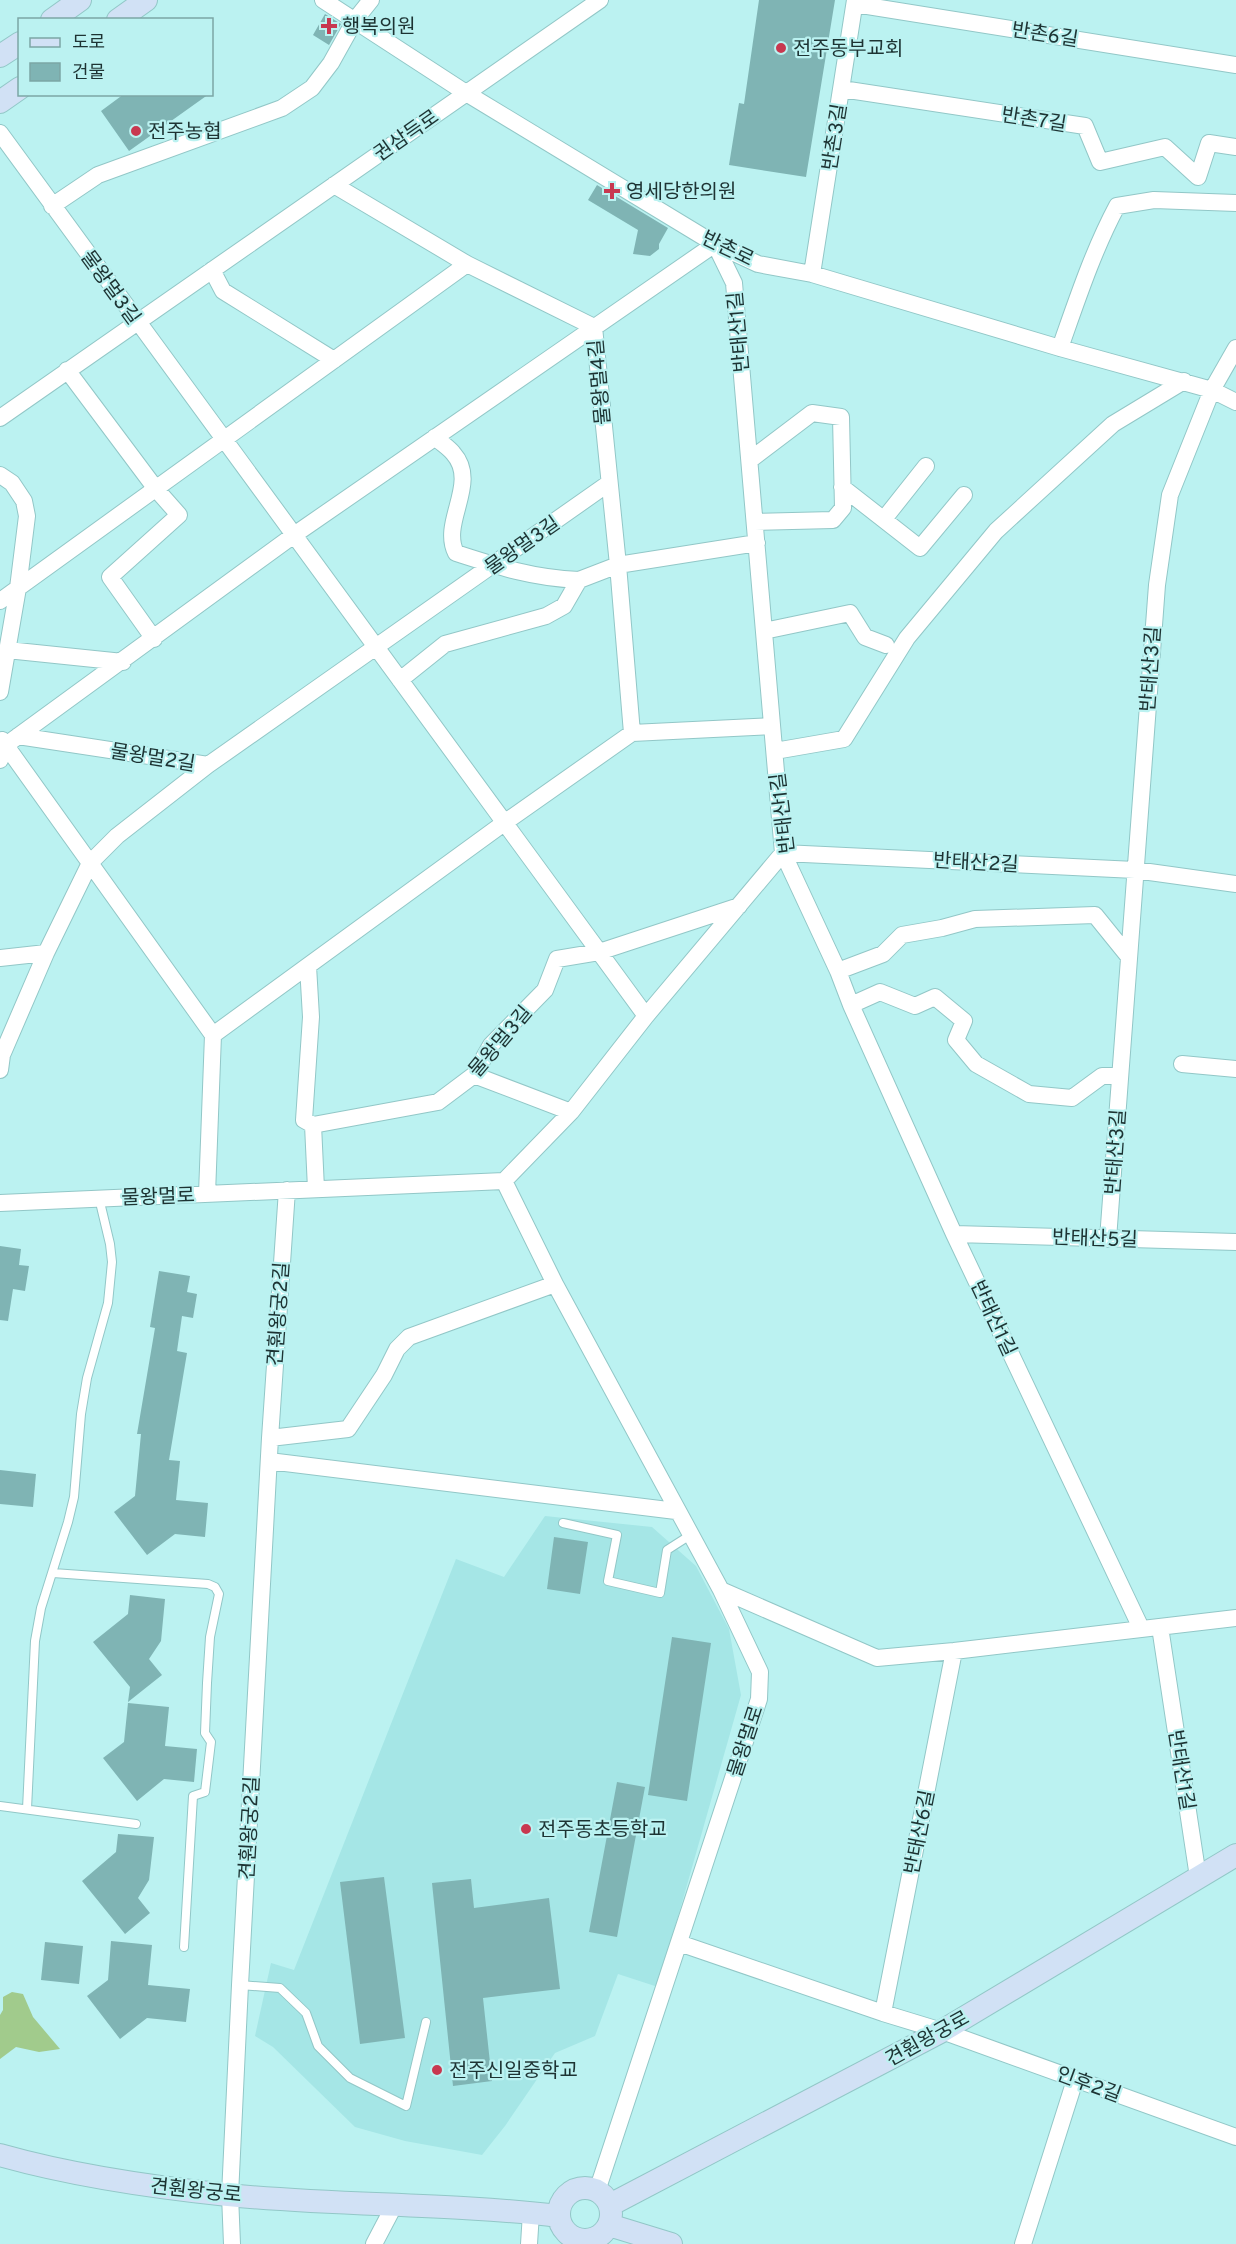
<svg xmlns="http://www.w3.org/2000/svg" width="1236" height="2244" font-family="Overpass,'Noto Sans KR',sans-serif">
	<rect width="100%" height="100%" fill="#bbf2f1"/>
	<path fill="#a5e6e6" d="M545 1516 652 1527 696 1566 729 1629 741 1695 658 1987 618 1974 595 2036 555 2053 505 2126 482 2155 405 2141 355 2127 273 2047 255 2036 271 1963 294 1970 456 1559 504 1577Z"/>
	<path fill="#a1cb8c" d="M12 1992 23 1994 33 2017 60 2049 39 2052 16 2047 0 2059V2015L3 2010V1997Z"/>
	<path fill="#7fb4b4" d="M759 0H835L806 177 729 165 739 103 744 104Z
		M325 14 341 24 329 45 313 35Z
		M124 94H209L129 151 101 111Z
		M597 185 668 228 659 244V249L650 256 633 254 638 230 588 200Z
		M0 1246 21 1249 19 1265 29 1266 25 1291 13 1289 8 1321 0 1320Z
		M159 1271 190 1276 187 1292 197 1294 193 1318 182 1316 177 1351 187 1353 169 1460 180 1461 176 1500 208 1503 205 1537 175 1534 147 1555 114 1512 135 1496 141 1434H137L155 1328 150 1327Z
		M0 1470 36 1474 33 1507 0 1504Z
		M554 1537 588 1542 580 1594 547 1589Z
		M130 1595 165 1599 161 1641 149 1659 162 1675 128 1702 130 1687 93 1642 128 1614Z
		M672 1637 711 1643 687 1801 648 1795Z
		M128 1703 169 1707 165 1746 197 1749 194 1782 164 1779 137 1801 103 1758 124 1742Z
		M617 1782 645 1787 617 1937 589 1932Z
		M118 1834 154 1837 149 1880 138 1898 150 1913 125 1934 82 1881 116 1852Z
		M384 1877 405 2038 360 2044 340 1882Z
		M471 1879 474 1908 549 1898 560 1989 483 1998 492 2081 453 2086 432 1883Z
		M111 1941 152 1945 148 1985 190 1989 186 2022 147 2018 120 2039 87 1996 108 1980Z
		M45 1942 83 1946 79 1984 41 1980Z"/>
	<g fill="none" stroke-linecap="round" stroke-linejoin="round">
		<g stroke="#92c7c7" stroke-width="10">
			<path id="lane" d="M563 1523 617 1535 608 1581 660 1593 667 1550 692 1534
				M53 1573 208 1584 215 1587 219 1594 210 1637 207 1683 205 1733 211 1742 205 1792 193 1796 184 1947
				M0 1806 136 1824
				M27 1809 35 1641 41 1608 68 1522 74 1497 81 1414 87 1378 108 1303 112 1262 110 1244 99 1198
				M240 1985 280 1988 306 2013 318 2046 350 2078 406 2106 426 2022"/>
		</g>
		<g stroke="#92c7c7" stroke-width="18">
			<path id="street" d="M323 0 466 93 715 244 758 264 812 274 1060 348 1212 390 1236 402
				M855 4 1236 65
				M842 89 1085 126 1100 162 1165 147 1198 177 1209 143 1236 147
				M0 133 646 1016
				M334 185 467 264 594 327
				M52 206 98 175 282 108 312 88 331 63 355 20 371 0
				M212 270 223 291 334 360
				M812 274 855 0
				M594 327 618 565 632 733
				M1060 348C1077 300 1093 251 1117 206L1154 200 1236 203
				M67 370 156 489 179 515 110 577 154 639
				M0 418 600 0
				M435 437C441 443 448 447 453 453 480 483 440 522 456 553 499 567 533 578 579 580
				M750 460 812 413 841 417 843 508 833 520 755 522
				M0 475 12 483 24 501 27 516 18 588 0 692
				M842 487 920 548 964 495
				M884 519 926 466
				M0 601 467 264
				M764 631 850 613 865 637 886 645
				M7 650 123 662
				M400 680 445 644 546 616 564 606 579 580 618 565 757 543
				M632 733 772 726
				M18 736 208 765
				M2 740 213 1035 207 1194
				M775 751 844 739 907 638 996 531 1113 424 1184 381
				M0 760 6 745 294 535 715 244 734 283 783 853 838 971 851 1005 954 1234 1141 1628
				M0 958 46 953
				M308 966 311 1017 304 1120 313 1125 316 1189
				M838 971 883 954 902 935 942 928 975 919 1095 915 1129 957
				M851 1005 880 992 915 1006 935 997 964 1021 956 1040 976 1064 1029 1094 1072 1098 1102 1076H1120
				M213 1035 504 823 632 733
				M1182 1064 1236 1069
				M0 1070 2 1055 46 953 90 863 117 836 208 765 609 483
				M474 1075 571 1112
				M313 1125 438 1102 474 1075 491 1045 545 990 557 959 599 952 739 906
				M504 1181 571 1112 646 1016 783 853 1135 870 1236 884
				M0 1203 504 1181 555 1284 721 1590 760 1672 759 1699 597 2191
				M954 1234 1236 1242
				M1108 1239 1157 585 1170 495 1212 390 1236 348
				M270 1438 348 1429 384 1375 397 1349 409 1337 555 1284
				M269 1461 676 1511
				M721 1590 877 1658 954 1651 1236 1618
				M1160 1627 1198 1877
				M679 1943 883 2013 942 2031 1236 2137
				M883 2013 954 1651
				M232 2244 230 2195 240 1985 270 1438 287 1190
				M374 2244 395 2204
				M529 2244 531 2213
				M1023 2244 1075 2080"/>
		</g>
		<g stroke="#92c7c7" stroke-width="24">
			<path id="secondary" d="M52 20 80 0
				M118 20 146 0
				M0 56 20 43
				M0 102 20 88
				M0 2155C74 2176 151 2187 228 2195 338 2206 449 2203 559 2216
				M559 2214a26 26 0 1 1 52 0a26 26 0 1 1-52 0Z
				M610 2205 942 2031 1236 1855
				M609 2225 671 2244"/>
		</g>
		<use href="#lane" stroke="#fff" stroke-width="8"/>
		<use href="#street" stroke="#fff" stroke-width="16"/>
		<use href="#secondary" stroke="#d1e1f5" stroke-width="22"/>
	</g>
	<g fill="#c83850" stroke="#bbf2f1" stroke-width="2">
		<path d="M326 17h6v6h6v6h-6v6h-6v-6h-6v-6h6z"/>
		<circle cx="781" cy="48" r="6"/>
		<circle cx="136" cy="131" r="6"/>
		<path d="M609 182h6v6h6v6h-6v6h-6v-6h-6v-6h6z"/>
		<circle cx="526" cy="1829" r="6"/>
		<circle cx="437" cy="2070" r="6"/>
	</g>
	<g text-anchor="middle" stroke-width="4.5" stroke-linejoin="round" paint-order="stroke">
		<g font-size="20" fill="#1d3333" stroke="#bbf2f1" text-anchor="start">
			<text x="342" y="33">행복의원</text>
			<text x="793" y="55">전주동부교회</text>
			<text x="148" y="138">전주농협</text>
			<text x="626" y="198">영세당한의원</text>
			<text x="538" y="1836">전주동초등학교</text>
			<text x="449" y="2077">전주신일중학교</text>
		</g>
		<g font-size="20" fill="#1d3333" stroke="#bbf2f1">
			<text transform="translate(1045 34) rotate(9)" y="7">반촌6길</text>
			<text transform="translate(1034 119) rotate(9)" y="7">반촌7길</text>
			<text transform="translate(406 135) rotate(-35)" y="7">권삼득로</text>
			<text transform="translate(834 137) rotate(-81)" y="7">반촌3길</text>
			<text transform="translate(728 248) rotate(26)" y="7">반촌로</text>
			<text transform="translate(111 287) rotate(54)" y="7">물왕멀3길</text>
			<text transform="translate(738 332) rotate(-95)" y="7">반태산1길</text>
			<text transform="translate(599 382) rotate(-95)" y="7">물왕멀4길</text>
			<text transform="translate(522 545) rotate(-35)" y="7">물왕멀3길</text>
			<text transform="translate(1150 669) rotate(-86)" y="7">반태산3길</text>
			<text transform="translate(153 757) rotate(9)" y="7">물왕멀2길</text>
			<text transform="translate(782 813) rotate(-97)" y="7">반태산1길</text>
			<text transform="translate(976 862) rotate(3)" y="7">반태산2길</text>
			<text transform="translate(500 1041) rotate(-50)" y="7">물왕멀3길</text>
			<text transform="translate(1115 1152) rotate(-86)" y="7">반태산3길</text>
			<text transform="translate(158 1196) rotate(-2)" y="7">물왕멀로</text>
			<text transform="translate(1095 1238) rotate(2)" y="7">반태산5길</text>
			<text transform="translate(278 1314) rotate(-86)" y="7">견훤왕궁2길</text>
			<text transform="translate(994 1318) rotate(65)" y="7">반태산1길</text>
			<text transform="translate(745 1741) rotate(-72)" y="7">물왕멀로</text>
			<text transform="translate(1182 1770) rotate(81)" y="7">반태산1길</text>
			<text transform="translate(249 1828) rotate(-87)" y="7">견훤왕궁2길</text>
			<text transform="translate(919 1832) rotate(-79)" y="7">반태산6길</text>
			<text transform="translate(927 2038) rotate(-29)" y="7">견훤왕궁로</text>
			<text transform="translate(1089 2084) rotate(20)" y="7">인후2길</text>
			<text transform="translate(196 2190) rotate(6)" y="7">견훤왕궁로</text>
		</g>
	</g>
	<rect x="18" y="18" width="195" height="78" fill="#bbf2f1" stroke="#7ca6a5" stroke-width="1.5"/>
	<rect x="30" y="38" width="30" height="9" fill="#d1e1f5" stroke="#7ca6a5" stroke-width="1.5"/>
	<text x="72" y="48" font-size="18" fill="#1d3333">도로</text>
	<rect x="30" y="63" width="30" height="18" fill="#7fb4b4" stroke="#7ca6a5" stroke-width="1.5"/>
	<text x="72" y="78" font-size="18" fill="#1d3333">건물</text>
</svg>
